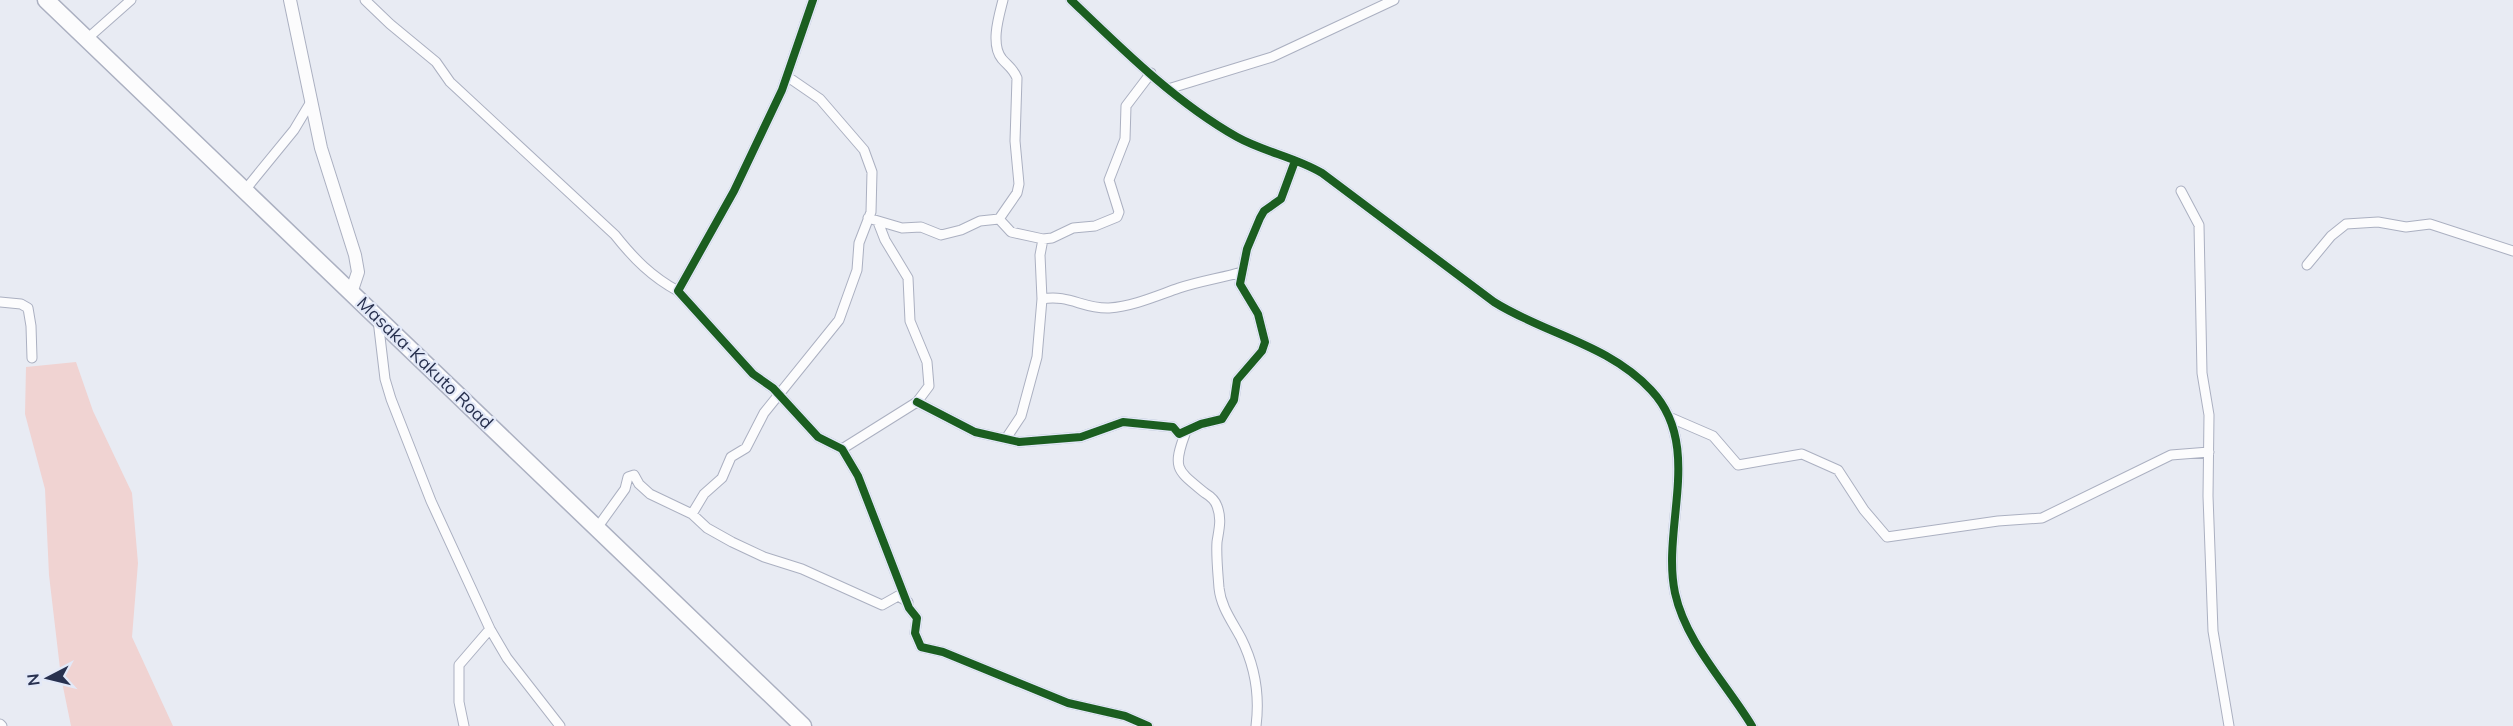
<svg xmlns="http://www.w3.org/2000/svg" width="2513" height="726" font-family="Mulish,sans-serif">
	<rect width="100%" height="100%" fill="#e8ebf3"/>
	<path fill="#f0d3d2" d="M76 362 93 411 132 493 138 563 132 637 173 726H71L61 677 49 575 45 489 25 414 26 367Z"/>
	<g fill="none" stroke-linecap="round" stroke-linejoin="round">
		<g stroke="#abb0c1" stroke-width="11">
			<path id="minor" d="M365 0 390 24 436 62 450 82 615 235C634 259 652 277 678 291
				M813 0 782 90 734 191 678 291 753 374 773 388 818 437 842 449 858 476 909 608 917 618 915 633 921 647 943 652 1068 703 1125 716 1148 726
				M1071 0C1122 49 1175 102 1237 137 1264 152 1295 157 1322 173L1494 302C1545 334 1608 344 1651 390 1704 446 1661 527 1675 593 1686 643 1726 683 1752 726
				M88 38 131 0
				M1168 89 1272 57 1394 0
				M245 190 294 130 312 100
				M2181 191 2199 225 2202 373 2209 415 2208 496 2213 631 2229 726
				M868 218 902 228 921 227 941 235 961 230 980 221 999 219 1017 193 1019 184 1015 141 1017 78C1013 68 1008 66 1002 59 990 44 999 16 1003 0
				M999 219 1011 232 1043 239 1052 238 1073 228 1095 226 1117 217 1119 212 1109 180 1125 139 1126 106 1151 73
				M2307 265 2331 236 2346 224 2378 222 2406 227 2430 224 2513 251
				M1042 299C1069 294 1083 309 1109 308 1134 306 1156 296 1179 288 1200 281 1221 278 1242 272
				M0 302 21 304 28 308 31 326 32 358
				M378 320 385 379 391 399 431 501 490 629 507 658 560 726
				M917 402 975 432 1019 442 1081 437 1123 422 1173 427 1179 434 1201 424 1222 419 1234 400 1237 380 1262 351 1265 342 1258 314 1240 284 1247 249 1260 218 1264 211 1281 199 1295 161
				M1669 417 1713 436 1738 465 1802 454 1838 470 1864 510 1887 537 1998 521 2042 518 2171 455 2209 452
				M1185 434C1172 469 1177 470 1205 493 1210 496 1215 500 1217 506 1222 519 1219 529 1217 542 1216 556 1218 574 1219 588 1221 607 1232 621 1241 638 1255 666 1260 695 1256 726
				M1007 437 1021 416 1037 357 1042 299 1040 255 1043 239
				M842 449 917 402 929 386 927 362 910 321 908 278 885 240 878 222
				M692 514 704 494 722 478 731 457 746 448 764 413 839 320 857 270 859 243 871 212 872 172 864 150 820 99 788 77
				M597 528 625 489 628 477 634 475 639 484 650 494 692 514 707 528 732 542 764 557 802 569 882 605 898 596 908 602
				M0 724 2 726
				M464 726 459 702V665L490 629"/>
		</g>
		<g stroke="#abb0c1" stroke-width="14">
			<path id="tertiary" d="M290 0 321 148 355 255 358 272 351 293"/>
		</g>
		<g stroke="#abb0c1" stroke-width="19">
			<path id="trunk" d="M46 0 803 726"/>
		</g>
		<use href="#minor" stroke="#fcfcfd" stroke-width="9"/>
		<use href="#tertiary" stroke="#fcfcfd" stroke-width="12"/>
		<use href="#trunk" stroke="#fcfcfd" stroke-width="16"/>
		<g stroke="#e3e9f8" stroke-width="11">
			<path id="cycleway" d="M813 0 782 90 734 191 678 291 753 374 773 388 818 437 842 449 858 476 909 608 917 618 915 633 921 647 943 652 1068 703 1125 716 1148 726
				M1071 0C1122 49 1175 102 1237 137 1264 152 1295 157 1322 173L1494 302C1545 334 1608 344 1651 390 1704 446 1661 527 1675 593 1686 643 1726 683 1752 726
				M917 402 975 432 1019 442 1081 437 1123 422 1173 427 1179 434 1201 424 1222 419 1234 400 1237 380 1262 351 1265 342 1258 314 1240 284 1247 249 1260 218 1264 211 1281 199 1295 161"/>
		</g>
		<use href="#cycleway" stroke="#1b5e20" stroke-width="8"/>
	</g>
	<g text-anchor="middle" stroke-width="4.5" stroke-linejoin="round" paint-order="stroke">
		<g font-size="18" fill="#28314f" stroke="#e3e9f8">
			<text transform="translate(425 363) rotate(44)" y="6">Masaka-Kakuto Road</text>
		</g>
	</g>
	<g transform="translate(48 678) rotate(263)" stroke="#e3e9f8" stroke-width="4.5" paint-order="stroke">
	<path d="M0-4.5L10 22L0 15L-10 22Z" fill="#28314f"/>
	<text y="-9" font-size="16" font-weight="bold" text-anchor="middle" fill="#28314f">N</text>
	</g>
</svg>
